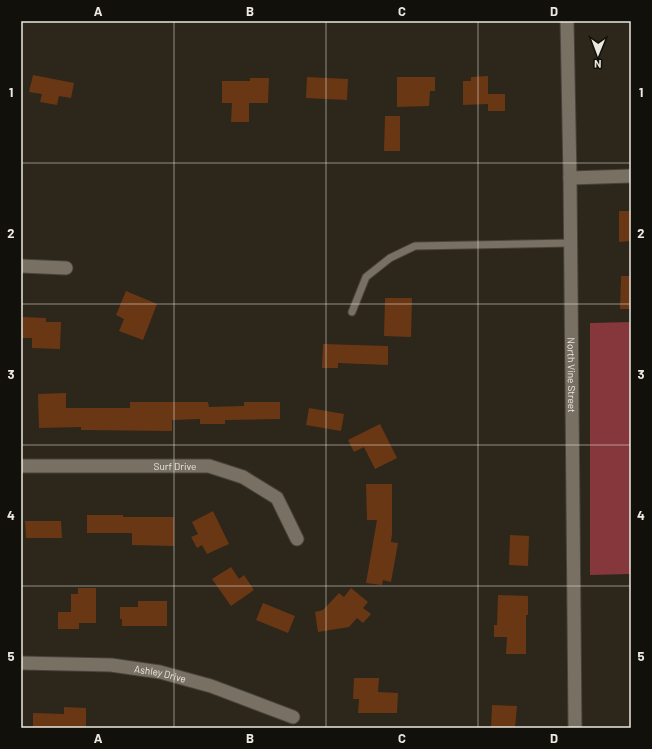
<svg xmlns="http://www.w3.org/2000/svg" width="652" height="749" font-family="Barlow,sans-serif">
	<rect width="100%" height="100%" fill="#2c261b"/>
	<path fill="#86373c" d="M631 322V574L590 575V323Z"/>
	<path fill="#6a3714" d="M33 75 74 83 71 98 59 96 57 105 40 102 42 94 29 92Z
		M488 76V94H505V111H488V104L463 105V81H471V77Z
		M307 77 348 79 347 100 306 98Z
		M397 77H435V91H430L429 106 397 107Z
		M250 78H269L268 103H249V122H231L232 103H222V81H250Z
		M385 116H400V151H384Z
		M619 211H631V241L619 242Z
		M621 276H631V309H620Z
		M126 291 157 304 143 340 119 331 124 319 116 315Z
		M385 298H412L411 337 384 336Z
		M23 317 46 318V322H61L60 349 32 348V338H22Z
		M323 344 388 346V365L338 363V368H322Z
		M66 393V408H130V402H208L209 407 244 406V402H280V419L225 420V424H200V419L172 420V431L81 430V427L39 428 38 394Z
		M309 408 344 414 341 431 306 425Z
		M380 424 397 458 375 469 364 447 354 452 348 440Z
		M366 484H392V534L391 542 398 543 391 582 383 580 382 585 366 583 377 520H367Z
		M213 511 229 544 207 554 202 545 197 548 191 537 198 534 192 522Z
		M87 515H123V517H174V546L132 545V533H87Z
		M25 521H61L62 538H26Z
		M510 535 529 536 528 566 509 565Z
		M231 567 239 579 244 575 254 590 231 606 212 579Z
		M78 588H96V623H79V629H58V612H71V594H78Z
		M351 588 368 602 363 608 371 614 363 623 357 618 349 627 318 632 315 612 323 610 339 593 344 597Z
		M498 595 528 596V615H526V654H506L507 637H494V625H497Z
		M138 601H167V626H122V619H120V607H138Z
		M263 603 295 616 288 633 256 620Z
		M354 678H379L378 692 398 693 397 713H358L359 699H353Z
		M492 705 517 706 515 728H491Z
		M64 707 86 708V728H33V713L64 714Z"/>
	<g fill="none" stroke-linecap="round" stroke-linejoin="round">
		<g stroke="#48433a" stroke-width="9">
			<path id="service" d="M352 312 366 277 390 258 415 246 571 243"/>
		</g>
		<g stroke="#48433a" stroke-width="15">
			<g id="minor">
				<path id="s1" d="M567 21 570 178 575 728"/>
				<path d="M570 178 631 176"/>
				<path d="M21 266 66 268"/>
				<path id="s2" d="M21 466H209L243 477 277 498 297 539"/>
				<path id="s3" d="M21 663 111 665 160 672 211 686 293 717"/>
			</g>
		</g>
		<use href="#service" stroke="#777063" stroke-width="7"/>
		<use href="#minor" stroke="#777063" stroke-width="13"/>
	</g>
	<path fill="none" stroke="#ebe8e0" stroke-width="1" stroke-opacity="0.55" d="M174 21V728M326 21V728M478 21V728M21 163H631M21 304H631M21 445H631M21 586H631"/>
	<g text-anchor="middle" stroke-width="3.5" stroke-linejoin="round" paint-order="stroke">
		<g font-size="10" fill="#ebe8e0" stroke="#12100b">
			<text dy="4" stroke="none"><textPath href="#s1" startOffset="354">North Vine Street</textPath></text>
			<text dy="4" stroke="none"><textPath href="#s2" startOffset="154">Surf Drive</textPath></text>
			<text dy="4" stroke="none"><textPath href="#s3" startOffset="140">Ashley Drive</textPath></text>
		</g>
	</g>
	<rect width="652" height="749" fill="none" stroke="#12100b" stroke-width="44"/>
	<g transform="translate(598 54) rotate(181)" stroke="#12100b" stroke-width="3" paint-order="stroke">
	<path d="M0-3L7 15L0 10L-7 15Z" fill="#ebe8e0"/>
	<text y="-6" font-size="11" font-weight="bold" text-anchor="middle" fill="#ebe8e0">N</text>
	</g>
	<rect x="22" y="22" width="608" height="705" fill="none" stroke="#ebe8e0" stroke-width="1.5"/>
	<g font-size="13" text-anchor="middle" font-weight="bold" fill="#ebe8e0">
		<text x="98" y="16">A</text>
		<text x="250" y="16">B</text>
		<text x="402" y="16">C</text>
		<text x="554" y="16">D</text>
		<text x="11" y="97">1</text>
		<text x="641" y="97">1</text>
		<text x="11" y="238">2</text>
		<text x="641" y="238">2</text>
		<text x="11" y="379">3</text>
		<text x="641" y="379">3</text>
		<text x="11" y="520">4</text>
		<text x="641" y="520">4</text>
		<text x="11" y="661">5</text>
		<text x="641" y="661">5</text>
		<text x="98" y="743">A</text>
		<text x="250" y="743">B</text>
		<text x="402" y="743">C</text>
		<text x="554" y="743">D</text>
	</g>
</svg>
